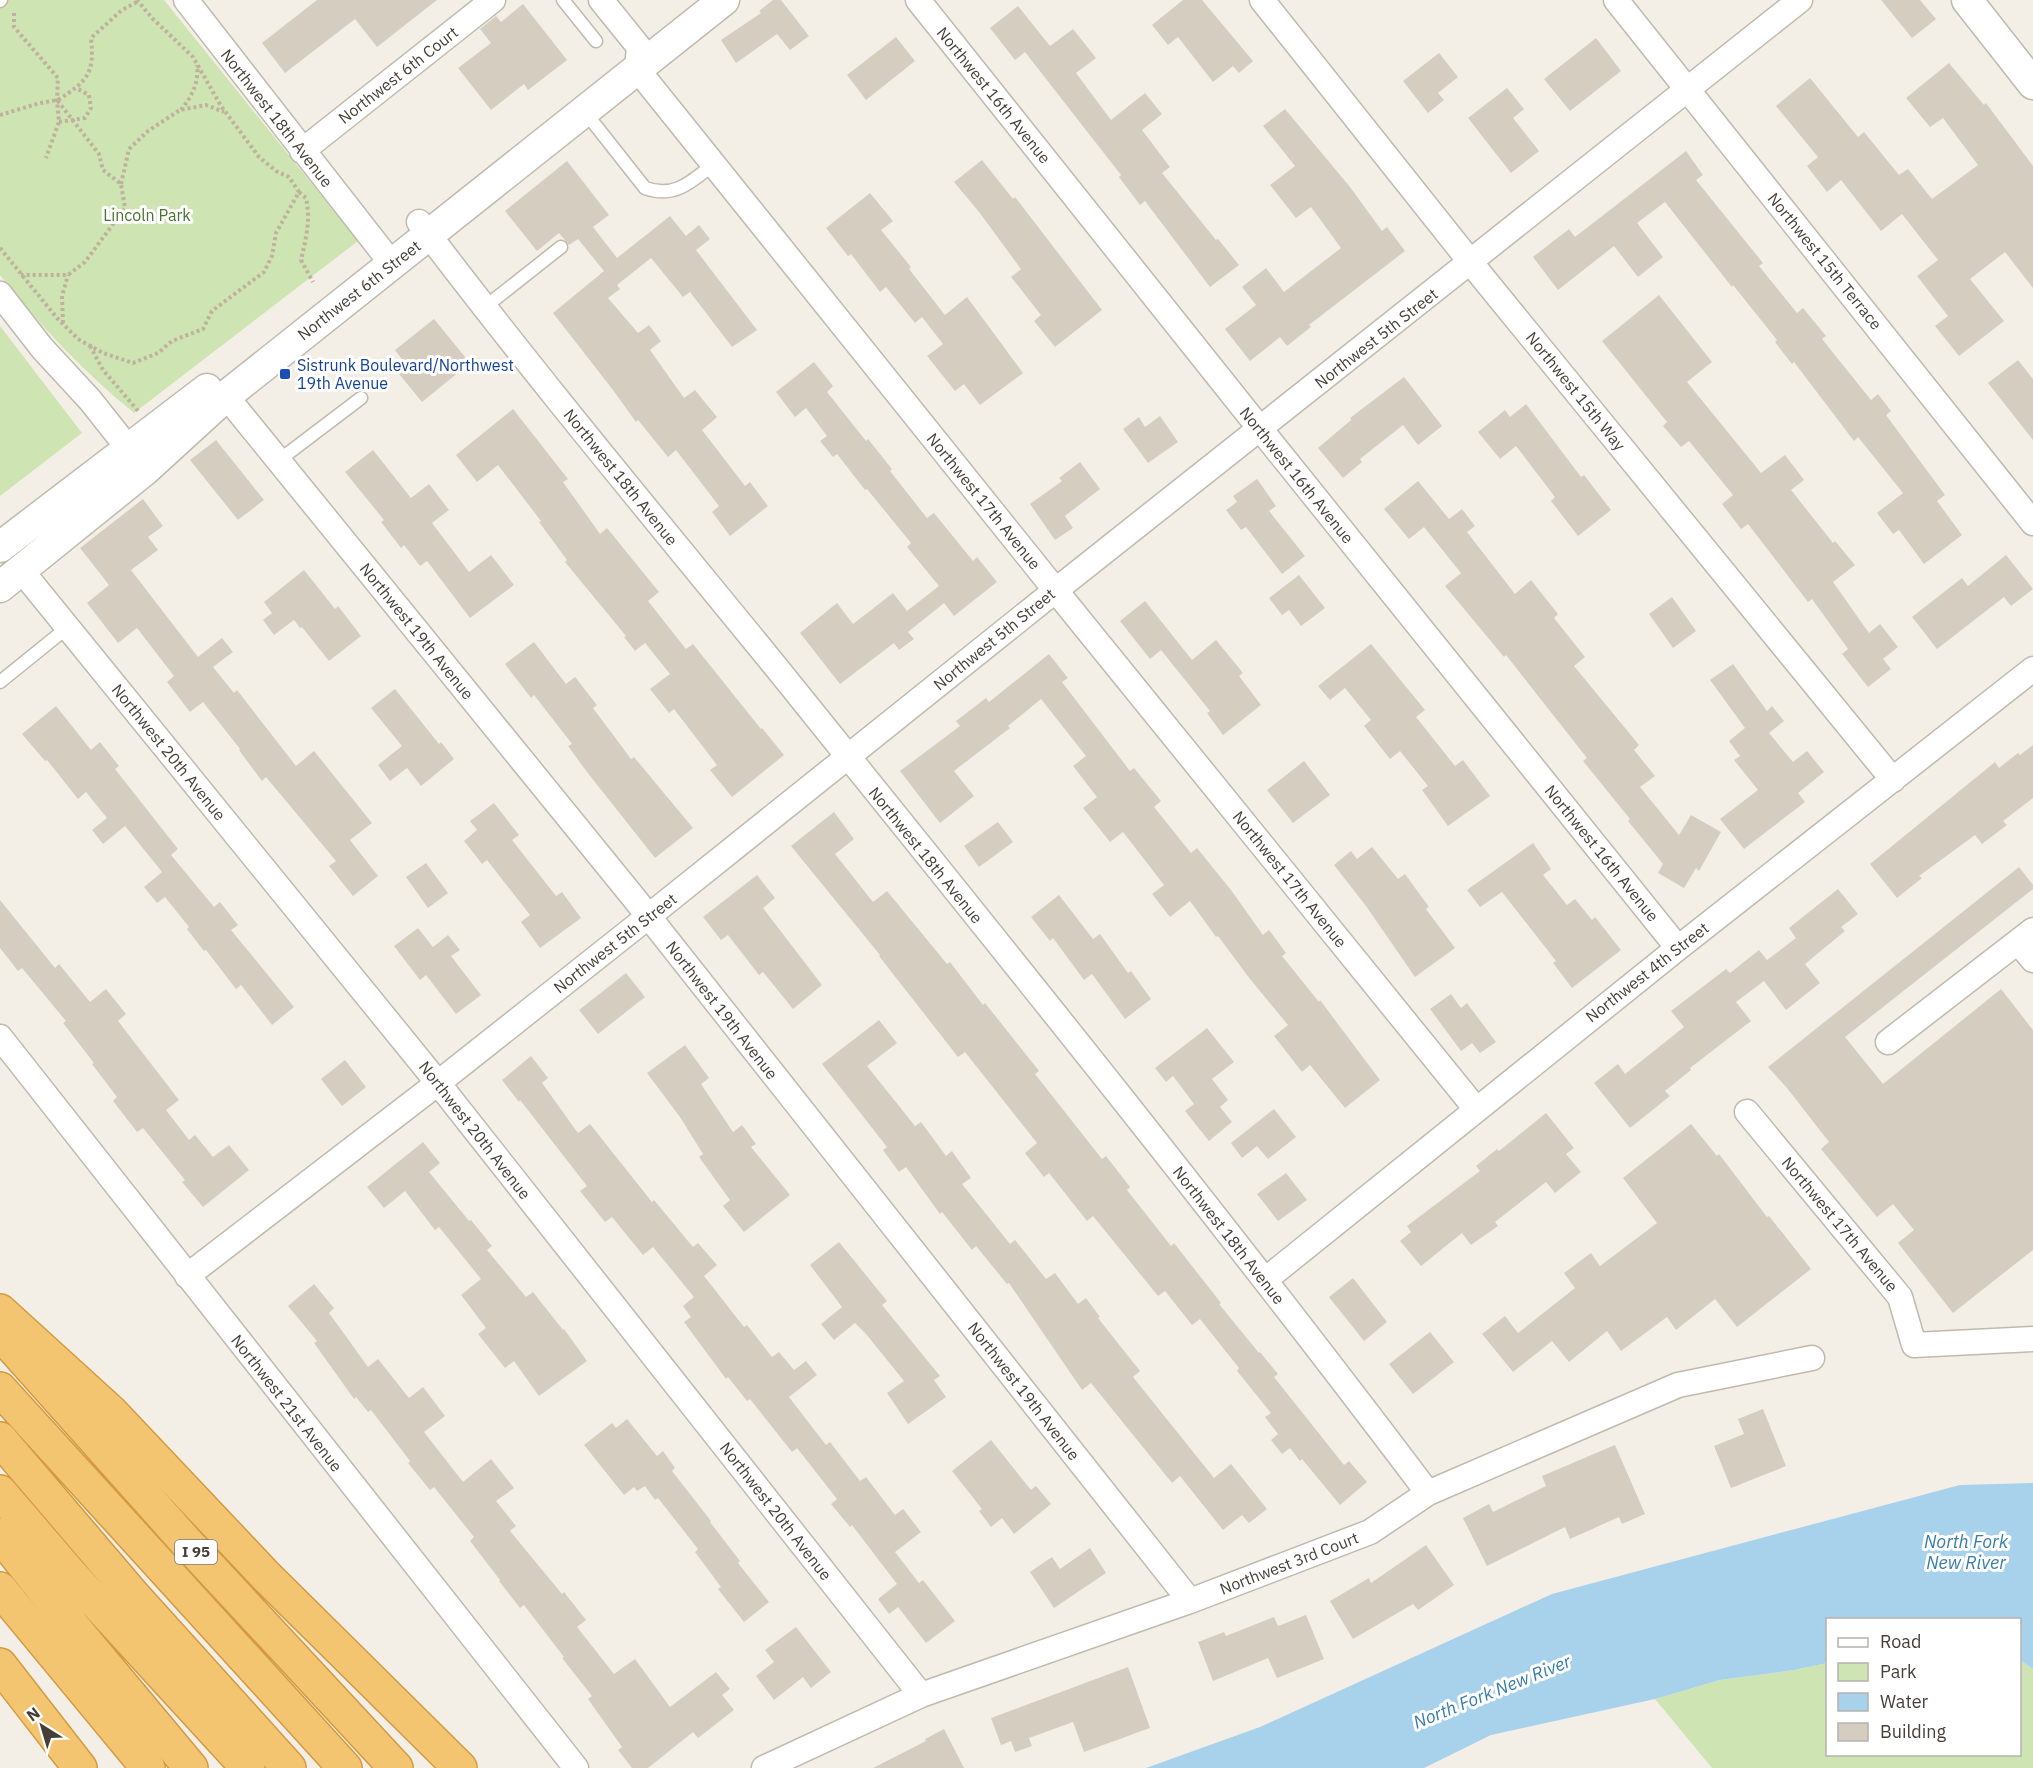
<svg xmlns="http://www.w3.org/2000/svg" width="2033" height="1768" font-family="'IBM Plex Sans',sans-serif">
	<rect width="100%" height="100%" fill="#f3efe7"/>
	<path fill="#cfe4b3" d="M0 0H164L358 241 134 413C85 373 39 325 0 275Z
		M0 326 82 433 0 496Z
		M2020 1660 2033 1669V1768H1712L1655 1699 1720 1680 1794 1670 1827 1663 1828 1754H2020Z"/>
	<path fill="#a8d1eb" d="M2033 1483V1669L2020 1660V1620H1828L1827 1663 1794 1670 1720 1680 1655 1699 1491 1735 1424 1768H1146L1260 1727 1552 1594 1960 1485Z"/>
	<path fill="#d6cdc1" d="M317 0H437L377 47 355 19 285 73 262 43Z
		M773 0H781L809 36 790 50 777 34 736 63 721 40 761 13 759 11Z
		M1183 0H1202L1253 61 1239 73 1233 66 1213 82 1178 37 1168 45 1152 25Z
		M1881 0H1920L1936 19 1912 38Z
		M523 4 567 60 528 90 524 84 491 110 458 68 491 43 480 29 496 16 501 22Z
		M1018 6 1050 46 1073 29 1096 58 1076 73 1111 120 1145 93 1162 114 1142 130 1170 167 1162 173 1216 240 1218 239 1239 265 1210 287 1145 201 1140 205 1119 177 1121 175 1025 52 1015 60 990 28Z
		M896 37 915 61 866 100 847 75Z
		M1596 38 1621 71 1570 111 1544 79Z
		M1439 53 1458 77 1438 93 1444 100 1428 113 1403 81Z
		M1949 63 1984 105 1986 103 2033 166V288L2005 252 1970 279 2004 321 1959 356 1935 326 1948 316 1917 276 1938 260 1902 214 1881 231 1841 180 1827 192 1807 166 1818 157 1776 106 1810 78 1858 137 1864 132 1899 175 1908 169 1932 199 1978 165 1943 118 1930 127 1906 98Z
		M1507 88 1524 109 1513 118 1539 151 1511 173 1468 118Z
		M1285 109 1350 187 1382 231 1387 227 1405 251 1309 325 1311 327 1287 346 1280 337 1250 361 1225 329 1256 305 1242 287 1266 268 1284 292 1341 248 1311 207 1296 218 1270 185 1295 166 1263 126Z
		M1686 151 1703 175 1696 180 1763 263 1759 266 1797 313 1803 308 1826 336 1822 339 1871 400 1878 394 1891 411 1886 415 1945 495 1937 501 1962 535 1924 564 1899 530 1893 534 1877 513 1903 493 1858 437 1854 441 1794 362 1792 364 1775 342 1777 340 1733 285 1732 287 1665 202 1637 223 1663 257 1638 277 1614 246 1558 290 1533 257 1569 229 1575 237Z
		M982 160 1013 199 1015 197 1102 310 1055 347 1034 321 1041 315 1011 277 1021 269 979 212 954 182Z
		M567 161 609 215 593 227 617 258 670 216 686 236 699 225 710 239 696 250 757 330 732 347 690 292 683 297 651 258 617 285 620 289 608 298 638 333 649 325 661 341 650 350 684 398 695 390 717 417 702 430 745 486 750 482 768 506 730 536 712 512 719 506 676 450 668 457 638 420 636 422 613 390 553 313 604 271 578 239 569 245 559 233 537 251 505 211Z
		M870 193 893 221 881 230 911 267 909 269 945 315 967 297 1023 373 980 405 964 384 955 391 927 356 943 344 922 317 915 323 886 287 880 292 851 254 848 256 826 228Z
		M1659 295 1712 362 1687 382 1761 473 1785 455 1804 480 1791 490 1833 543 1835 541 1855 565 1833 582 1869 633 1880 624 1898 647 1883 659 1891 669 1868 687 1842 654 1848 649 1812 599 1808 602 1748 524 1741 529 1722 504 1733 495 1689 441 1681 447 1663 426 1667 422 1602 341Z
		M434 319 470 363 422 402 395 369 404 362 395 350Z
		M2018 360 2033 379V440L1988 383Z
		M814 362 833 386 827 392 866 441 868 439 892 469 890 471 927 518 934 513 973 561 977 557 997 582 954 616 944 603 908 632 914 639 899 650 894 643 840 684 800 633 837 603 853 624 893 593 907 611 939 586 907 547 911 543 867 489 865 490 837 454 833 457 820 441 827 436 806 408 795 417 776 392Z
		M1404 377 1442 426 1418 445 1403 425 1360 459 1362 462 1343 478 1318 448 1351 420 1350 418Z
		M1526 404 1581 477 1584 475 1611 510 1578 536 1551 501 1555 497 1516 446 1500 459 1478 432 1505 410 1510 417Z
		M513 409 568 479 563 482 600 534 607 528 659 592 648 601 686 649 693 644 761 729 762 728 784 755 732 797 710 770 717 765 674 709 669 713 650 689 670 674 645 643 635 651 624 637 626 636 565 562 567 560 539 522 541 521 498 465 477 482 456 455Z
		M1160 416 1178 442 1148 463 1123 429 1139 417 1145 427Z
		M216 440 264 500 238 520 190 460Z
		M373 450 411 498 429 484 449 510 432 523 469 572 491 555 514 585 470 618 427 561 420 566 404 545 401 548 381 522 384 520 345 472Z
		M1080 462 1100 489 1065 516 1073 528 1055 540 1030 504 1062 481 1059 478Z
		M1257 479 1276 506 1269 511 1305 556 1282 574 1246 527 1241 530 1226 510 1237 502 1233 496Z
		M1418 481 1449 519 1462 509 1475 526 1467 532 1515 594 1531 580 1558 614 1554 618 1585 657 1574 666 1639 745 1634 750 1655 776 1640 787 1679 835 1691 815 1721 832 1699 871 1696 868 1684 888 1658 873 1663 864 1628 821 1630 819 1583 761 1587 758 1506 655 1504 657 1445 586 1461 573 1424 527 1409 539 1384 509Z
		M143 499 163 526 148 537 158 550 131 570 198 657 222 638 233 652 213 667 234 693 237 690 296 766 314 751 372 823 350 840 378 876 353 896 329 866 336 861 266 777 262 781 239 750 240 749 203 702 190 712 167 682 174 676 137 628 118 643 87 603 109 585 80 548Z
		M2006 555 2033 589 2011 606 2004 597 1937 649 1912 617 1962 578 1968 586Z
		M304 570 335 609 338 606 361 636 329 661 302 627 300 628 294 620 274 635 263 620 272 613 264 602Z
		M1299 575 1325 608 1301 626 1289 610 1282 615 1269 598Z
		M1672 597 1696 631 1673 648 1649 614Z
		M1145 601 1192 660 1216 640 1243 673 1239 676 1261 705 1223 735 1207 713 1210 711 1161 650 1150 659 1120 621Z
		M534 642 566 684 575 677 597 705 593 708 631 759 634 757 693 828 655 858 587 772 568 746 572 744 534 695 531 698 505 664Z
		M1371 644 1425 710 1416 717 1455 766 1463 760 1490 796 1448 826 1422 790 1428 786 1400 751 1390 759 1364 726 1371 720 1345 688 1330 700 1318 686Z
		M1049 654 1068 678 1062 682 1130 771 1134 768 1161 801 1154 807 1191 853 1197 848 1231 890 1263 935 1269 930 1286 953 1282 956 1319 1002 1320 1000 1380 1080 1345 1108 1310 1065 1302 1072 1274 1036 1288 1025 1250 979 1218 936 1216 937 1190 901 1170 917 1152 894 1164 885 1123 832 1110 842 1083 808 1097 797 1073 766 1086 756 1041 699 1008 726 1010 728 954 771 974 796 940 823 900 771 960 726 956 721 986 698 989 702Z
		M1733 664 1767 711 1772 706 1784 721 1769 733 1793 762 1807 751 1824 772 1798 793 1805 802 1744 849 1720 819 1758 790 1734 760 1740 756 1729 741 1745 728 1710 680Z
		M395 689 439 744 441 742 454 759 421 786 407 768 390 781 378 765 402 746 371 708Z
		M56 706 91 750 100 742 119 766 115 769 178 849 171 855 214 907 220 902 238 925 231 930 294 1007 272 1025 241 985 236 989 206 950 204 951 187 929 189 927 165 897 157 903 144 887 162 872 125 826 103 844 92 830 107 818 86 792 78 799 47 760 45 761 22 734Z
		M2033 745V798L2003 821 2007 825 1982 844 1975 835 1919 876 1922 878 1897 898 1870 864 1995 762 1999 768 2018 753 2020 755Z
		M1304 761 1330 795 1293 823 1267 790Z
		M494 803 519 835 512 840 556 896 562 892 581 918 540 948 521 922 530 915 487 860 482 864 464 841 477 830 470 821Z
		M834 812 854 839 835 854 873 902 887 891 947 964 950 962 983 1005 985 1003 1039 1071 1035 1074 1102 1159 1106 1156 1130 1187 1127 1190 1171 1246 1174 1243 1221 1303 1219 1304 1259 1353 1260 1352 1278 1374 1274 1377 1344 1465 1349 1461 1367 1482 1340 1505 1302 1459 1300 1461 1290 1448 1282 1454 1271 1440 1278 1434 1265 1417 1271 1413 1237 1371 1239 1368 1200 1319 1192 1325 1165 1291 1158 1296 1093 1216 1087 1221 1049 1173 1044 1177 1025 1153 1037 1143 965 1052 958 1057 879 956 880 955 791 846Z
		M998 822 1013 842 979 867 964 846Z
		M1533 843 1551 869 1543 875 1567 905 1575 899 1592 920 1595 917 1621 950 1572 988 1553 963 1556 961 1502 892 1480 907 1467 890Z
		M1372 847 1398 879 1405 874 1429 907 1426 909 1455 948 1415 977 1366 906 1334 865 1351 851 1357 859Z
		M426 863 448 893 428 908 406 877Z
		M2019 867 2033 885V889L1845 1037 1883 1084 2001 989 2033 1030V1250L1953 1313 1898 1243 1914 1230 1893 1204 1877 1217 1821 1149 1829 1142 1787 1088 1768 1067Z
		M757 875 775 898 763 908 822 985 793 1009 763 972 759 975 728 935 721 940 703 917Z
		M1838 889 1858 914 1841 927 1845 931 1805 964 1820 983 1786 1010 1764 981 1736 1002 1751 1021 1690 1068 1691 1070 1665 1091 1670 1096 1630 1128 1594 1083 1618 1064 1625 1074 1684 1027 1671 1011 1726 969 1730 973 1759 950 1767 960 1796 938 1789 928Z
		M1059 895 1093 939 1100 934 1128 973 1131 971 1151 999 1125 1019 1092 974 1084 980 1053 938 1050 941 1031 917Z
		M0 900 55 968 59 964 90 1002 106 989 126 1014 118 1021 179 1100 166 1110 189 1140 195 1135 213 1157 229 1145 249 1170 203 1207 182 1182 185 1180 143 1128 137 1132 113 1101 117 1097 92 1064 94 1063 63 1023 66 1021 22 968 18 971 0 948Z
		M418 928 433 947 448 935 460 950 451 956 481 995 456 1014 426 975 420 980 394 946Z
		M626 973 645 997 598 1034 579 1010Z
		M1451 994 1461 1008 1467 1003 1496 1042 1480 1053 1472 1043 1461 1051 1430 1009Z
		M879 1020 897 1043 867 1066 915 1126 921 1122 946 1156 952 1151 971 1178 962 1184 1010 1244 1015 1240 1046 1279 1055 1273 1078 1304 1086 1298 1100 1317 1098 1318 1140 1371 1133 1377 1214 1478 1231 1464 1267 1509 1249 1523 1242 1515 1223 1530 1180 1476 1172 1483 1091 1383 1082 1390 1009 1283 1007 1284 976 1246 972 1250 942 1212 940 1214 906 1167 899 1172 883 1150 887 1147 822 1064Z
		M1207 1028 1234 1062 1212 1079 1228 1100 1220 1107 1232 1122 1209 1141 1185 1111 1194 1104 1173 1076 1166 1082 1155 1068Z
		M685 1045 709 1078 701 1084 733 1132 742 1125 756 1144 751 1147 790 1195 744 1232 723 1206 730 1200 699 1157 703 1154 680 1117 647 1073Z
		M531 1056 548 1078 542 1083 578 1133 590 1124 652 1202 654 1200 693 1247 698 1243 717 1265 704 1276 744 1327 747 1325 772 1357 779 1352 794 1370 806 1361 817 1375 789 1397 826 1445 830 1442 860 1481 866 1477 895 1515 903 1509 921 1532 895 1552 919 1583 923 1580 955 1621 926 1643 898 1607 889 1614 878 1599 897 1584 852 1525 850 1527 831 1504 837 1499 797 1448 792 1452 750 1399 747 1401 728 1377 726 1379 684 1322 691 1317 683 1306 694 1297 653 1247 643 1255 612 1217 605 1222 580 1191 587 1186 520 1100 519 1102 502 1080Z
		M345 1060 366 1087 342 1106 321 1079Z
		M1274 1109 1296 1137 1268 1159 1257 1146 1242 1158 1231 1143Z
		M1546 1113 1574 1148 1566 1154 1581 1172 1555 1193 1546 1182 1495 1222 1498 1226 1471 1245 1462 1233 1421 1266 1400 1241 1411 1232 1407 1226 1480 1171 1476 1166 1497 1149 1499 1151Z
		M1691 1124 1717 1156 1719 1154 1767 1217 1769 1216 1811 1269 1737 1327 1715 1299 1676 1330 1667 1317 1621 1351 1607 1331 1569 1362 1552 1341 1513 1372 1482 1334 1505 1316 1518 1333 1575 1288 1564 1273 1591 1253 1600 1266 1657 1223 1623 1178Z
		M423 1142 440 1163 429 1172 469 1221 471 1220 492 1246 487 1250 526 1297 533 1292 563 1330 564 1329 587 1361 539 1396 514 1361 505 1368 478 1334 486 1328 461 1295 481 1279 439 1227 435 1230 405 1191 384 1208 367 1187Z
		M1286 1173 1307 1200 1278 1221 1257 1194Z
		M839 1242 887 1301 882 1305 940 1376 934 1380 946 1397 908 1424 887 1393 904 1381 866 1334 855 1323 834 1340 821 1324 842 1307 810 1265Z
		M1353 1278 1387 1322 1364 1341 1329 1297Z
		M314 1284 334 1308 329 1313 368 1367 378 1359 409 1398 423 1387 445 1416 424 1432 463 1482 491 1459 514 1488 496 1501 516 1526 510 1531 562 1594 564 1592 586 1620 577 1627 614 1674 635 1659 670 1707 716 1672 730 1689 722 1695 734 1710 698 1738 693 1732 648 1768H632L618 1750 622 1747 588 1699 592 1696 562 1658 564 1657 524 1605 520 1608 499 1581 500 1580 470 1541 474 1537 434 1487 430 1490 408 1463 410 1461 371 1410 368 1412 356 1397 354 1399 314 1343 317 1341 288 1306Z
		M1430 1332 1454 1362 1413 1394 1389 1364Z
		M1763 1409 1786 1466 1731 1488 1714 1446 1744 1434 1738 1419Z
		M627 1419 657 1456 663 1451 675 1468 672 1471 711 1521 710 1522 740 1561 738 1563 769 1602 744 1622 718 1589 721 1587 695 1552 698 1549 658 1498 655 1500 645 1486 637 1491 634 1487 624 1495 584 1445 612 1423 616 1428Z
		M991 1440 1031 1490 1036 1486 1051 1504 1014 1534 1002 1518 991 1527 979 1511 982 1509 952 1471Z
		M1615 1445 1645 1514 1622 1524 1619 1517 1570 1539 1565 1527 1487 1566 1463 1518 1489 1504 1493 1512 1546 1486 1542 1476Z
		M1426 1545 1454 1585 1418 1610 1413 1604 1353 1639 1330 1601 1369 1578 1371 1583Z
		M1090 1548 1106 1573 1054 1608 1030 1572 1052 1557 1060 1569Z
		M1306 1615 1324 1659 1277 1678 1268 1658 1213 1681 1198 1642 1224 1632 1226 1636 1274 1617 1278 1626Z
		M796 1627 831 1672 811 1688 803 1677 774 1700 756 1676 774 1662 765 1650Z
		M1128 1667 1150 1728 1084 1752 1073 1722 1029 1738 1032 1746 1015 1752 1011 1741 1001 1745 991 1718Z
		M944 1729 964 1768H873L926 1741 925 1739Z"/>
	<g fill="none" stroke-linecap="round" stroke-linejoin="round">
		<g stroke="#c0b9ae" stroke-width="15">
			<path id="service" d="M563 0 596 41
				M0 1 1 0
				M585 112 645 188C675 199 692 181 714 164
				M485 307 561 247
				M278 461 361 398
				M0 682 68 627"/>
		</g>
		<g stroke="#c0b9ae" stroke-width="27">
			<path id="minor" d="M186 0 392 264
				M601 0 639 47 637 69 1069 607 1476 1109
				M918 0 1249 415 1678 948
				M1262 0 1484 279 1893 780
				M1616 0 2033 523
				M302 151 493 0
				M419 222C534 374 656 520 776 667 996 940 1217 1213 1428 1493
				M0 294 42 348 90 400 140 463
				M226 396 634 898 1190 1601
				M21 570 438 1083 921 1695
				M2018 942 2033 960
				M0 1037 576 1768
				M1888 1042 2033 930
				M1747 1112 1900 1297 1914 1345 2033 1339
				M187 1276 438 1083 649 916 1056 590 1800 0
				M1265 1280 1678 948 2033 669
				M764 1768 921 1695 1190 1601 1370 1532 1428 1493 1678 1385 1812 1358"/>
		</g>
		<g stroke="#c0b9ae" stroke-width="33">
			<path id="tertiary" d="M1967 0 2033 84
				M0 547 207 389
				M0 587 145 470 226 396 724 0"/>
		</g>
		<g stroke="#d39a41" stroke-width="36">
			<path id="motorway" d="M0 1311 112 1413 266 1576 460 1768
				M9 1343 187 1543 396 1768
				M0 1389 345 1768
				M0 1439 132 1594 289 1768
				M0 1492 72 1576 248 1768
				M0 1535 75 1629 191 1768
				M0 1589 148 1768
				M0 1665 80 1768"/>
		</g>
		<path stroke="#beb29d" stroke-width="4" stroke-dasharray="3 3" stroke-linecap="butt" d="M14 13V27L58 78 57 100 59 122 46 158
			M58 100C87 81 95 74 91 38L122 10 137 2
			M181 110C192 96 199 83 197 65
			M0 115 40 103 57 100 99 154 103 170 121 184 125 208 85 262 68 275H21
			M59 122 85 118 91 108 89 95 76 88
			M121 184 129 149 148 131 180 110 206 105 224 112
			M299 192 306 198C311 221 306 237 301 260L313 282
			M0 248 57 318 78 339 103 353 133 363 158 353 172 341 203 329 212 311 264 272 272 256 276 233 299 192 289 177 276 171 259 157 221 106 193 57 153 19 137 0
			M63 323 62 296 68 275
			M90 346 103 370 139 412"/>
		<use href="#service" stroke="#fff" stroke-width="12"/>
		<use href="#minor" stroke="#fff" stroke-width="24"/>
		<use href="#tertiary" stroke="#fff" stroke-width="30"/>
		<use href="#motorway" stroke="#f4c571" stroke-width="33"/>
	</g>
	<rect fill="#1a4fb4" stroke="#fff" stroke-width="2" x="279" y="368" width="12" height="12" rx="3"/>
	<g text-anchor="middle" stroke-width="6" stroke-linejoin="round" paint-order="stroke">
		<rect fill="#fff" stroke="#7d7973" stroke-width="1.5" x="175" y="1540" width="42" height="24" rx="4.5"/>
		<g font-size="15" font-weight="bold" fill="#453f37">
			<text x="196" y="1557">I 95</text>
		</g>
		<g font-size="16" fill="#453f37" stroke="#fff">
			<text transform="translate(398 75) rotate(-38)" y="6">Northwest 6th Court</text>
			<text transform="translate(994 95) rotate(51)" y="6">Northwest 16th Avenue</text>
			<text transform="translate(277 118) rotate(52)" y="6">Northwest 18th Avenue</text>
			<text transform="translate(1825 261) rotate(51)" y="6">Northwest 15th Terrace</text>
			<text transform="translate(359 290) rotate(-38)" y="6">Northwest 6th Street</text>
			<text transform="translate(1376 338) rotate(-38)" y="6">Northwest 5th Street</text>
			<text transform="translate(1576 391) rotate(51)" y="6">Northwest 15th Way</text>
			<text transform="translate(1297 475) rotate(51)" y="6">Northwest 16th Avenue</text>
			<text transform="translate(621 477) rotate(51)" y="6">Northwest 18th Avenue</text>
			<text transform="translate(984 501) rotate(51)" y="6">Northwest 17th Avenue</text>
			<text transform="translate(417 631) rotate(51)" y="6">Northwest 19th Avenue</text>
			<text transform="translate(994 639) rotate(-39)" y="6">Northwest 5th Street</text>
			<text transform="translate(169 752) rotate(51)" y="6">Northwest 20th Avenue</text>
			<text transform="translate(1602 853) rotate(51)" y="6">Northwest 16th Avenue</text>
			<text transform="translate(926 855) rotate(51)" y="6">Northwest 18th Avenue</text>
			<text transform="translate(1290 879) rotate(51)" y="6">Northwest 17th Avenue</text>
			<text transform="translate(615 943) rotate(-38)" y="6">Northwest 5th Street</text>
			<text transform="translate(1647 972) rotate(-38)" y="6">Northwest 4th Street</text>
			<text transform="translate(722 1010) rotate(52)" y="6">Northwest 19th Avenue</text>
			<text transform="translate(475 1130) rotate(52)" y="6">Northwest 20th Avenue</text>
			<text transform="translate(1840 1224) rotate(50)" y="6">Northwest 17th Avenue</text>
			<text transform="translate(1229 1235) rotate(52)" y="6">Northwest 18th Avenue</text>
			<text transform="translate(1024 1391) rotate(52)" y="6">Northwest 19th Avenue</text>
			<text transform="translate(287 1403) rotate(52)" y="6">Northwest 21st Avenue</text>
			<text transform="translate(776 1511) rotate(52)" y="6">Northwest 20th Avenue</text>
			<text transform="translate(1289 1563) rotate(-21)" y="6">Northwest 3rd Court</text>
		</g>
		<g font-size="16" fill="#4a732e" stroke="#fff">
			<text x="147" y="221">Lincoln Park</text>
		</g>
		<g font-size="16" fill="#164399" stroke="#fff" text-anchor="start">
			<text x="297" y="371">Sistrunk Boulevard/Northwest<tspan x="297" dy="18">19th Avenue</tspan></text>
		</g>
		<g font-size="18" font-style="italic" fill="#377caa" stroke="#fff">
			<text x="1966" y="1548">North Fork<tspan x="1966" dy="21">New River</tspan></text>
			<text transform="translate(1492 1692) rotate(-22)" y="6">North Fork New River</text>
		</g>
	</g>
	<rect x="1826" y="1618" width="195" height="138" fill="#ffffff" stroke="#b5b2af" stroke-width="1.5"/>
	<rect x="1838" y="1638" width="30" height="9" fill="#ffffff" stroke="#b5b2af" stroke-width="1.5"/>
	<text x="1880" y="1648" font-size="18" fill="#453f37">Road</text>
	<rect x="1838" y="1663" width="30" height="18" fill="#cfe4b3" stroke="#b5b2af" stroke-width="1.5"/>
	<text x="1880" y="1678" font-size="18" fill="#453f37">Park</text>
	<rect x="1838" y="1693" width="30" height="18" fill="#a8d1eb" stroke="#b5b2af" stroke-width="1.5"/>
	<text x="1880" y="1708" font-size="18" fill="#453f37">Water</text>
	<rect x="1838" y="1723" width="30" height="18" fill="#d6cdc1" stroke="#b5b2af" stroke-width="1.5"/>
	<text x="1880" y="1738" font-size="18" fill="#453f37">Building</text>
	<g transform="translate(42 1726) rotate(323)" stroke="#ffffff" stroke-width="4.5" paint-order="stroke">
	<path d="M0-4.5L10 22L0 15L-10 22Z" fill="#453f37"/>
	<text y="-9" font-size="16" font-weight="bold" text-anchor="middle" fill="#453f37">N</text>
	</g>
</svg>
